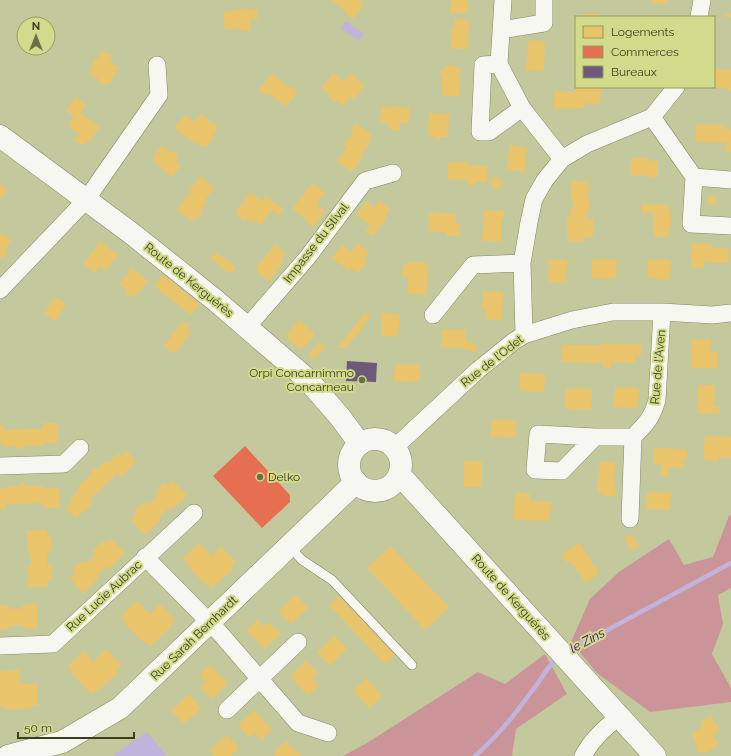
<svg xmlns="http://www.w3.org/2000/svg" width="731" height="756" font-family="Raleway,sans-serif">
	<rect width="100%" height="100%" fill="#c4c99d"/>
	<path fill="#ca9498" d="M731 515V588L718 595 723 624 712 654 731 688V702L650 712 597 673 571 642 590 599 619 572 669 539 684 565 713 557 729 516Z
		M545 654 567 694 516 729 512 756H343L367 743 478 672 505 684Z"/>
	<path fill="#c0b4dd" d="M346 21 364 34 359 41 341 28Z
		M147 732 167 756H112Z"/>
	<path fill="#e9c46a" d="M331 0H359L364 4 353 19 345 13 346 11Z
		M451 0H468V13H450Z
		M651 0H668V4L651 3Z
		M247 8V10L257 9 258 19 250 20 251 30 240 31V28L225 30 223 12Z
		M582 14H598L597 17H582Z
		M724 14H731V17H724Z
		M455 19 469 20 468 49H451L452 27H454Z
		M530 40 543 41V43L545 44 544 71 526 70 528 43H530Z
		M101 51 113 56 110 64 118 67 111 83H109L105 85 99 83 98 78 89 75 95 59 97 60Z
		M445 65 458 66V68H460L459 96 441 95 442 76H439V71H443V68H445Z
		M714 69 731 70V91H727V88H714Z
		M333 73 344 82 350 73 365 85 354 100 350 97 344 106 337 101H334L329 97 328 93 321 88Z
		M271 74 298 92 286 107 270 94 268 96 259 90Z
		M575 87 601 88 600 104 585 103V108H577V109L554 108V91L575 92Z
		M76 97 86 105 80 113 100 127 89 142 87 141 83 146 74 140 79 134 68 126 74 117 66 111Z
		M393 105 410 108 408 123 400 122 399 131 389 129V124L379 122 382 106 393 108Z
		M429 113 449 114 448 137H440V140L436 139V137L428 136Z
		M201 114 218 127 212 136 214 137 206 148 198 143 197 145 174 128 185 115 194 122Z
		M356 123 372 135 368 141 370 143 360 157 362 158 351 172 337 161 347 148 343 145 354 131 351 129Z
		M696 124 720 125 725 126V130L731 129V152L726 151 727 143 695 142Z
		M162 145 171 152 172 151 179 156 175 161 181 165 172 177 157 165 158 163 152 158Z
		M510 145 527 148 524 172 506 169Z
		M631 158H650V161H658V178L649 177V176L630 175Z
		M448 162H468V165L487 166V182H475V185H467V180L447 179Z
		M200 176 215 187 205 200 207 202 201 210 203 211 196 220 194 218 192 221 177 210 191 191 190 190Z
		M492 177 501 178 500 189 491 188Z
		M571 181 589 182 588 201H589V210H587L586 219H592L594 221 593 236 591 237H584L583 242H569V237H567V217H570V209H573V201H571Z
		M0 183 8 189 0 200Z
		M312 183 325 193 316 204 325 211 313 227 306 222 308 220 292 209Z
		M250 192 263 201 266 196 284 209 279 215 271 210 261 225 255 221 253 223 247 218 245 221 235 214Z
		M707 196H715V204H707Z
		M366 201 374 207 379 201 390 209 385 216 387 217 373 236 365 231 370 225 356 215Z
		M642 204 669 205V213H671L670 233H668V237H654V213L642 212Z
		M484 210 504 211V219H502L501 242 482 241Z
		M429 212 456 214V224H460L459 236H446V232L428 231Z
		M0 232 12 240 4 250 8 253 3 259 0 257Z
		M100 241 118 256 106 270 100 266 95 273 83 264Z
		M357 243 369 252 364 259 368 261 358 273 351 268 349 271 332 258 342 245 351 252Z
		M692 243 712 244V247L729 249 728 263H710V261H703V268H691Z
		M275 244 286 254 281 260 283 262 269 282 255 269Z
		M216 252 236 267 230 274 211 259Z
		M549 259 567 260 566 283 548 282Z
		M592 259 617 260 616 279 591 278Z
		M648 259 671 260 670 280 647 278Z
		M409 262 428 263 426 295 408 294V277L402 276V270L404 265Z
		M132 268 148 281 135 297 132 294 130 297 125 294 128 291 119 284Z
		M163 275 199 304 191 315 154 286Z
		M483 291 503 292 502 320 486 319V309H482Z
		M55 297 66 304 56 321 44 314Z
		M365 312 370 316 361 330 346 348H337Z
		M382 313 400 314 398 336H381Z
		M299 320 315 334 301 350 285 336Z
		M183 321 189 324 186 328 191 332 174 354 164 346Z
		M441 329 466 330V340L476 344V352L465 350V348L441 347Z
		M692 339 711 340 710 351 717 352V368H692Z
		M319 342 325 347 314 360 308 355Z
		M604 343 636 345V343L642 344 641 356 635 355V363L611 362V369H603V363L561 362 562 345H604Z
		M395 364 420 365 419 382 394 381Z
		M520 373 545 374 544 392 520 391Z
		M697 385H715L714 406 720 407V414L697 413Z
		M615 387 639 388 638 408 614 407Z
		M566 388 592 389 591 410 565 409Z
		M492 419 516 421 515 438 490 436Z
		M42 423H57L58 443H43L44 446H23L24 449H18V446L4 447V444H0V425L4 424V430L36 429H43Z
		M705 436 731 437V458L718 457V461L703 460Z
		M654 448 684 449V451H687V459H684L683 468 669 467 668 476H661V465L654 464Z
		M127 451 136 461 131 466V467L121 477 117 473 89 500 93 503 82 514 81 512 76 518 66 508 72 502 69 500 79 490 77 488 92 474 90 472 94 468 96 470 106 461 108 463 118 453 121 456Z
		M464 461H482V487H464Z
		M600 461 615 463 614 483H616L615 497 603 496V493H597Z
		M173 481 187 495 171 510 169 508 159 517 161 519 145 535 131 520 136 515 133 512 144 502 147 505 157 496 154 493 165 482 167 485Z
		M19 483H24V486H44V488H59V508H44V503H37L6 504V509H0V489H5V487L19 486Z
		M647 492 671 493 670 510 646 509Z
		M515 493H530V501L551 502 550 521 513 520Z
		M27 530H47V537H51L52 552H47V565H52V580H48V587H28V566L31 565 30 552H27Z
		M631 534 639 546 632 550 624 539Z
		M111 539 125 553 109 569 107 566 97 576 99 578 83 593 70 578 75 573 72 570 83 560 86 564 96 554 92 551 103 541 106 543Z
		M579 542 599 573 586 583 570 561 567 563 561 555Z
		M199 543 211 556 221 546 236 562 231 567 233 569 211 588 207 583 205 585 186 564 187 563 183 558Z
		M390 546 449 607 425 630 367 568Z
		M296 595 308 608 291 624 278 611Z
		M339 596 395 655 385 664 329 605Z
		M137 601 150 614 160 604 175 620 170 625 171 627 150 646 145 641 144 643 124 623 126 621 121 616Z
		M37 604 38 628 23 629V625L9 626V629H0V605H9V609H22V605Z
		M257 620 264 627 269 622 281 634 264 649 246 630Z
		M335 636 347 649 330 666 317 652Z
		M106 649 121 665 116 670 118 672 98 691 96 689 91 694 71 673 73 672 68 666 84 651 93 662Z
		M306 661 318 673 312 678 319 685 308 696 290 676Z
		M210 664 228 683 212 699 200 687 206 682 199 675Z
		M20 670V684H38V706H31V709H3V707H0V671Z
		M366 678 382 696 369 708 353 691Z
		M189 694 201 708 184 724 171 711Z
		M254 710 272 730 261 740 255 733 249 738 238 725Z
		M711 716 720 731 713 735 719 745 703 754 699 752 696 747 697 744 691 734 703 727 700 722Z
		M227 735 239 748 231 756H214L209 751Z
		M286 741 301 756H276L273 753Z"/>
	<path fill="#e76f51" d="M245 446 290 495V502L262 528 213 476Z"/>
	<path fill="#6d597a" d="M347 361 377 363 376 382 346 381Z"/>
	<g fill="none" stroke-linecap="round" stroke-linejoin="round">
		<path stroke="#c0b4dd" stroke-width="4.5" d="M567 650 571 647 602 633 731 563
			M475 756C498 736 514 716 532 691 541 680 547 667 558 657"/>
		<g stroke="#838662" stroke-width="10">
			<path id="service" d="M289 546 302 560 332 580 412 665"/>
		</g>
		<g stroke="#838662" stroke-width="18">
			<path id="minor" d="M503 0 499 64 522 108 562 159
				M699 17 702 0
				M501 30 544 23V0
				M499 64 483 65 480 132H489L522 108
				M652 117 694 177 691 224 731 226
				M694 177 731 180
				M0 290 86 200 159 95 157 65
				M433 315 473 265 522 263
				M247 327 307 258 365 181 393 173
				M524 335 522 263 529 222 534 199 545 180 562 159 587 144 652 117 676 87
				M595 437 562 471 535 470 538 434 595 437H633
				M394 448 478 370 514 341 524 335 572 320 613 312H662L712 315 731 313
				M0 466 64 464 80 448
				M630 519 633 437C646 424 652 418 657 400L662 312
				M145 557 218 631 298 723 328 733
				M0 646 53 644 194 513
				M227 710 298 642
				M583 756C592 739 604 728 619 717"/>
		</g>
		<g stroke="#838662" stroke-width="23">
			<path id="tertiary" d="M0 136 131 233 215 300 307 379 340 417 360 444
				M8 756 62 742 120 708 356 482"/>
		</g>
		<g stroke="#838662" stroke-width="23">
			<path id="secondary" d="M349 465a26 26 0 1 1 52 0a26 26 0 1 1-52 0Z
				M399 474 655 756"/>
		</g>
		<use href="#service" stroke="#f6f7f0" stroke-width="9"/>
		<use href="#minor" stroke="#f6f7f0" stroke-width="17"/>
		<use href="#tertiary" stroke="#f6f7f0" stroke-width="22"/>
		<use href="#secondary" stroke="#f6f7f0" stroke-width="22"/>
	</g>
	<g fill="#6a6f4a" stroke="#d1db8b" stroke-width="1.5">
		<circle cx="362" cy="380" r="4"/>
		<circle cx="260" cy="477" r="4"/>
	</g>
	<g text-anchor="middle" stroke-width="4" stroke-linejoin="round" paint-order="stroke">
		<g font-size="12" fill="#3a3e1d" stroke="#d1db8b">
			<text transform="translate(316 243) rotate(-52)" y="4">Impasse du Stival</text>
			<text transform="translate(189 280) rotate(39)" y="4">Route de Kerguérès</text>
			<text transform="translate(492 361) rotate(-38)" y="4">Rue de l'Odet</text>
			<text transform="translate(658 367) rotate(-85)" y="4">Rue de l'Aven</text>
			<text transform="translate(104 596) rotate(-43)" y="4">Rue Lucie Aubrac</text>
			<text transform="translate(511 597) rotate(48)" y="4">Route de Kerguérès</text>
			<text transform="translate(194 638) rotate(-44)" y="4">Rue Sarah Bernhardt</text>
		</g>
		<g font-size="12" fill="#3a3e1d" stroke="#d1db8b" text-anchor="end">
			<text x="354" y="377">Orpi Concarnimmo<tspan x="354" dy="14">Concarneau</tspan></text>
			<text x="268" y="481" text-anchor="start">Delko</text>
		</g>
		<g font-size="13" font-style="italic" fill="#3c057b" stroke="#d1db8b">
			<text transform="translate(587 640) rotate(-28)" y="5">le Zins</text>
		</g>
	</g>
	<rect x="575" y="16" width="140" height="72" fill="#d1db8b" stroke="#959c5f"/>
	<rect x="583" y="26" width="20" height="12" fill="#e9c46a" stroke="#959c5f"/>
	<text x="611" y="36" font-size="12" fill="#3a3e1d">Logements</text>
	<rect x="583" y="46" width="20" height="12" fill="#e76f51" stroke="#959c5f"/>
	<text x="611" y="56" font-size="12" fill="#3a3e1d">Commerces</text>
	<rect x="583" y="66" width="20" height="12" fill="#6d597a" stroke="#959c5f"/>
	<text x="611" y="76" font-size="12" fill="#3a3e1d">Bureaux</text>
	<g transform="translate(36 36)"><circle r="19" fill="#d1db8b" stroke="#959c5f"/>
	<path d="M0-3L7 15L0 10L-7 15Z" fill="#6a6f4a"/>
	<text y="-6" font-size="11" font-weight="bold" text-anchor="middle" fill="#3a3e1d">N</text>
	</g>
	<path d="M18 732v6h116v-6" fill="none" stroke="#3a3e1d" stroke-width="2"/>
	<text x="24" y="732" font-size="12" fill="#3a3e1d" stroke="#d1db8b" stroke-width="3" paint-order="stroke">50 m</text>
</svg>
